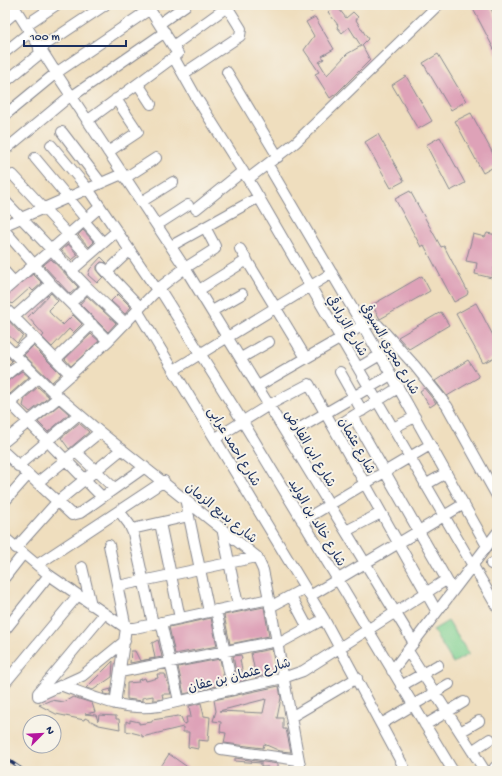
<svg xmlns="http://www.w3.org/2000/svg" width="502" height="776" font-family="'Gochi Hand','Playpen Sans Arabic',sans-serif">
	<rect width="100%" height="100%" fill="#f7f3e8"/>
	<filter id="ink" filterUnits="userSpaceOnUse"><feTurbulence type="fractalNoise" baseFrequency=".025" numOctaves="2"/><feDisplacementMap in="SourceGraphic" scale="8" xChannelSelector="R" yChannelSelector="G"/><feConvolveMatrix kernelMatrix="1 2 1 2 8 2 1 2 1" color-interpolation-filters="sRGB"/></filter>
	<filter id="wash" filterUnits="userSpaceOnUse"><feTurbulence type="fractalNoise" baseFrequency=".012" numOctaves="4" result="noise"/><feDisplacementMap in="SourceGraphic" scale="16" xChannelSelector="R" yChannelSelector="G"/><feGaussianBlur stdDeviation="0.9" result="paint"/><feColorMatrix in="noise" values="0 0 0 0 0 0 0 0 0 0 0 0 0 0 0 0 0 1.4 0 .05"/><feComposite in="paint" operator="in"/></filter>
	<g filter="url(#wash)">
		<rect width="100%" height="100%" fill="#efdebe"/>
		<path fill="#80d192" stroke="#4e8078" d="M448 621 469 654 453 663 433 630Z"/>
		<g id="blocks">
			<path fill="#dea2b8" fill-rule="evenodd" d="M288 5H301L293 11Z
				M305 5H320L311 12Z
				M326 5H336L346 18 353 12 358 17 356 20 368 39 362 45 370 60 337 93 330 98 315 74 319 72 304 50 314 36 306 22 315 17 334 49 322 56 324 59 319 62 327 75 347 54 361 46 349 27 342 33 337 27 338 25 328 12 330 10Z
				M471 5H489L497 20V55Z
				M438 54 466 101 451 110 423 63Z
				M406 76 432 121 418 129 392 85Z
				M471 113 497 161V165L483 173 455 121Z
				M378 134 404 181 391 188 365 142Z
				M440 137 465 183 450 191 426 145Z
				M410 191 441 247 444 246 468 292 467 295 454 302 424 245 421 247 395 199Z
				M83 230 94 242 89 247 78 235Z
				M487 233 497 235V269L494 268 492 278 475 274 477 263 466 261 473 234 485 237Z
				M68 244 78 255 72 260 61 250Z
				M101 257 107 263 101 262 97 266V270L103 277 97 283 88 275 90 269Z
				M51 259 78 287 70 294 43 265Z
				M33 274 42 283 33 291 30 288 12 304 5 296Z
				M422 276 430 291 380 319 372 305Z
				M51 293 58 301 49 310 51 314 63 325 73 315 82 324 73 333 69 329 52 347 42 337 44 335 28 317Z
				M118 294 131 307 125 314 111 301Z
				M87 296 116 323 108 332 80 304Z
				M476 303 497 343V356L483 363 456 314Z
				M441 312 449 325 409 349 398 337Z
				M5 317 23 336 17 343 5 332Z
				M91 334 99 341 71 366 65 359Z
				M33 346 61 374 52 382 24 355Z
				M5 354 12 361 5 368Z
				M468 360 479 377 447 396 435 381Z
				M22 371 29 377 10 394 5 392V382Z
				M38 387 49 397 30 412 23 406 25 398Z
				M424 388 436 403 430 407 420 391Z
				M59 405 69 414 48 432 38 422Z
				M79 423 89 432 69 449 61 438Z
				M264 607 269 636 230 644 224 615Z
				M211 618 217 646 175 654 169 627Z
				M158 640 162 657 130 663 131 651H135L140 661 155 658 152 643Z
				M272 649 276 673 256 677 251 653Z
				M241 655 242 659 240 660 243 674H245L246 680 238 682 233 656Z
				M220 659 225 684 184 694 178 667Z
				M113 661 112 677 93 690 86 688Z
				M157 674H165L171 694H162L163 699 158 700H153V696L142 698V701L127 699V683L139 682 138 680 145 678 146 681 158 678Z
				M279 686 281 698 277 718H283V729H286L291 752 280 751 264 744 263 748 224 743 226 733 220 732 221 722 213 721 216 711 214 700ZM266 699 263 713 219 711Z
				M111 689 110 695 103 694 104 691Z
				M73 697 92 703 95 712 85 714 96 715 98 721 99 715 116 716V719H119L120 729 99 725 85 718 84 720 56 714 39 705 51 700 64 702Z
				M201 703 204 716 210 717 208 741 198 740V749L188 747 189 732H183V727L142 737V735L126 731V721L130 723V720L139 722V724L152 722V720L178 716 181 717 184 724 187 723 186 717H191L189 706Z
				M169 754 193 771H158Z
				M235 758 278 764V771H267L268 767H261V763L235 761Z"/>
		</g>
	</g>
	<g filter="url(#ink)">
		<use href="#blocks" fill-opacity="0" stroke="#85868e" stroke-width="1"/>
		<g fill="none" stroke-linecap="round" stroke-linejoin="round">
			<g stroke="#85868e" stroke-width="12">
				<path id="minor" d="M13 5 56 73 185 268 414 643
					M5 21 17 11
					M159 24 186 5
					M26 25 56 5
					M173 46 227 7
					M39 49 105 5
					M5 52 30 32
					M174 58 196 97 254 189 497 607
					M227 72 278 157
					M183 74 240 36 241 29 226 5
					M5 82 42 52
					M138 84 151 104
					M71 97 165 32
					M5 115 56 73 150 9
					M87 121 178 54 147 5
					M62 132 101 183
					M51 145 88 189 157 290
					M5 150 70 96
					M108 152 138 132 116 99
					M35 158 86 219
					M268 165 380 355 487 546
					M13 175 88 256
					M125 178 156 158
					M248 179 296 142 438 5
					M5 201 87 287 125 323
					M141 202 173 182
					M196 209 243 171
					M84 221 103 243
					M5 225 122 174
					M157 225 188 205
					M5 231 51 284 108 341
					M171 246 259 197
					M240 249 306 358
					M103 268 140 307
					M71 271 117 231
					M5 272 14 282
					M107 272 130 250
					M159 288 243 422 453 771
					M5 290 100 207
					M199 290 247 260
					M71 303 87 287
					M5 308 71 375
					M137 310 324 619 406 771
					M212 311 242 294
					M14 317 51 284
					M5 345 52 391 100 432 257 557 263 570 269 599 301 771
					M15 354 34 337
					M241 358 269 342
					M56 359 92 324
					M358 368 380 355
					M174 370 332 273
					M340 372 362 411
					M5 376 22 362
					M258 386 367 323H373L378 325 415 366 447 406 497 496
					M52 391 108 341 159 288 185 268 215 249V246L205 227
					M5 398 102 497
					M5 407 38 378
					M353 416 453 591
					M334 428 398 388
					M393 428 415 417
					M288 435 391 375
					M216 438 269 405 309 384 437 612
					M5 441 59 397
					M76 452 114 488
					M5 453 72 515 80 513 145 467
					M18 466 79 414
					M37 483 100 432
					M425 485 446 473
					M185 498 209 612
					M5 501 28 475
					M119 511 129 524 133 533 153 624
					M302 521 430 445
					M160 523 180 618
					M222 528 238 605
					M132 529 189 516
					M346 531 381 513
					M5 538 49 575 126 628H135L269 599
					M109 545 126 628 115 704
					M16 548 57 502 122 449
					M491 564 497 561
					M37 565 164 481
					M82 567 91 605
					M5 577 23 554
					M118 586 257 557
					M291 596 308 628
					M310 596 464 504
					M270 607 305 588
					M216 610 233 690
					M104 614 38 693V696L82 676 125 641
					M161 622 179 701
					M5 630 49 575
					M278 644 324 619
					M408 651 485 771
					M392 671 497 533
					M120 672 277 641
					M5 683 78 595
					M63 686C94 697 125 712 159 706L283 678 303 671 446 580
					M401 686 438 665
					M291 717 357 678
					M381 724 449 684
					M425 725 464 702
					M460 732 479 721
					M221 749 298 760
					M472 751 490 739"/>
			</g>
			<g stroke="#85868e" stroke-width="16">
				<path id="highway" d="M495 771 497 768"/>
			</g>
			<use href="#minor" stroke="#fff" stroke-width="10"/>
			<use href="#highway" stroke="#fff" stroke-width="14"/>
			<g stroke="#1b2f5e" stroke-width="3.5">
				<path id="rail" d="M5 758 24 771"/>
			</g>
			<use href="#rail" stroke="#f7f3e8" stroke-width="2" stroke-dasharray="6" stroke-linecap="butt"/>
		</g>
	</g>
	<g text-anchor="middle" stroke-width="4" stroke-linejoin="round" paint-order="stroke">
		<g font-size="13" fill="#1b2f5e" stroke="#f7f3e8">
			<text transform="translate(348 325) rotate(60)" y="5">شارع الزرادقي</text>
			<text transform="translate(391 348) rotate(60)" y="5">شارع مجري السيوفي</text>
			<text transform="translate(358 445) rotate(61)" y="5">شارع عثمان</text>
			<text transform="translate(235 446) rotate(59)" y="5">شارع احمد عرابى</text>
			<text transform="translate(311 448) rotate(59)" y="5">شارع ابن الفارض</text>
			<text transform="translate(222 512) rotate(39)" y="5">شارع بديع الزمان</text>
			<text transform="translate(318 522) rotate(59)" y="5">شارع خالد بن الوليد</text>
			<text transform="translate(239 674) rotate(-14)" y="5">شارع عثمان بن عفان</text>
		</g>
	</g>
	<rect width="502" height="776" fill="none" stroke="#f7f3e8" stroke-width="20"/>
	<g transform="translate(42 734) rotate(66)"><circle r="19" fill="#f7f3e8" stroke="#9fa5b1"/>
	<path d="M0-3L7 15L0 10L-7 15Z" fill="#b5179e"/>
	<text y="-6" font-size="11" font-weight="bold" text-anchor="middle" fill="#1b2f5e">N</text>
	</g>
	<path d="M24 40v6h102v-6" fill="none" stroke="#1b2f5e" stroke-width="2"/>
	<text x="30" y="40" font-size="12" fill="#1b2f5e" stroke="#f7f3e8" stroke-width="3" paint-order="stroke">100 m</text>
</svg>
